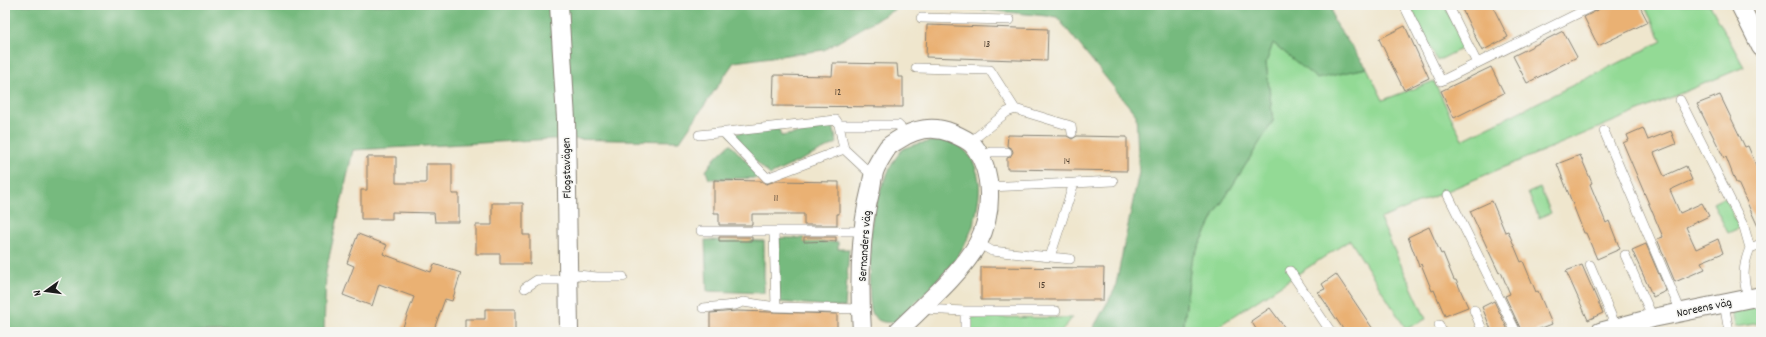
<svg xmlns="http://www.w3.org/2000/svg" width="1766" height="337" font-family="Dekko,sans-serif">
	<rect width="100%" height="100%" fill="#f6f6f2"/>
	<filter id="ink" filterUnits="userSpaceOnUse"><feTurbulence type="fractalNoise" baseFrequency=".025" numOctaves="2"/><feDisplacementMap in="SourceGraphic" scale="8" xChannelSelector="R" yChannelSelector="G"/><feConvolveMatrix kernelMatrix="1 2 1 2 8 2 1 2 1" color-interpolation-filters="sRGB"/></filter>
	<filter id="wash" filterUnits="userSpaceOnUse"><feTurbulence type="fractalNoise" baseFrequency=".012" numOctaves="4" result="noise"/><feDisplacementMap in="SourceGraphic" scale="16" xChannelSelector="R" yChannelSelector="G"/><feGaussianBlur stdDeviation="0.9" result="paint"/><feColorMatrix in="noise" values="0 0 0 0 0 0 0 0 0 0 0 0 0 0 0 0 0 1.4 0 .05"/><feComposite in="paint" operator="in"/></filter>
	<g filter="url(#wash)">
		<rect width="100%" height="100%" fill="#efe6cd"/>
		<path fill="#93da95" stroke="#587b58" d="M1423 5H1444L1465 47 1437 61 1412 10Z
			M1644 5H1710L1744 67 1380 219 1426 319 1406 329 1350 240 1217 327 1220 332H1183L1191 262 1216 212 1273 121 1266 62 1273 43 1317 78 1367 68 1383 100 1434 81 1462 140 1662 41Z
			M1540 188 1551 213 1539 218 1528 193Z
			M1725 197 1739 228 1728 233 1713 203Z
			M1760 307 1761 323 1735 327 1732 311Z
			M971 317 1072 318 1061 332H970Z"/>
		<path fill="#76ba7e" stroke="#496b4d" d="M5 5H897V8L824 50 734 62 680 141 553 139 353 150 326 271 324 332H5Z
			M932 5H1331L1334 22 1367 68 1317 79 1273 43 1266 63 1273 121 1216 212 1191 262 1183 332H1091L1115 289 1139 172 1136 115 1057 17Z
			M818 126H833L837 143 770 175 728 134 779 129 781 136 818 130Z
			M944 140C962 144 972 154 977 172 980 182 980 191 978 202 973 255 931 286 896 322 886 323 877 323 872 313 867 302 870 226 873 213 878 196 889 164 901 151 907 144 934 141 944 140Z
			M730 144 762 178 709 179 706 171 715 158Z
			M779 238H804V242H838V249H849L845 307 779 302Z
			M705 240 764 241V293L707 291Z"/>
		<g id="blocks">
			<path fill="#eab173" d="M1460 5H1492L1508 37 1482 51Z
				M1601 5H1639L1648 22 1598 46 1584 17 1598 10Z
				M927 25 1048 29 1047 61 926 57Z
				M1405 26 1429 78 1404 90 1379 39Z
				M1563 31 1577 57 1527 83 1513 56Z
				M833 63 897 64 898 77H903V107L773 106 774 75 832 76Z
				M1491 67 1504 93 1454 118 1441 91Z
				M1720 95 1745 147 1748 146 1761 177V233L1738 183H1736L1726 157 1724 158 1697 104Z
				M1643 128 1648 140 1671 131 1676 144 1654 153 1664 176 1686 166 1692 180 1670 190 1680 213 1702 203 1709 216 1686 227 1696 249 1718 239 1723 253 1701 262 1705 269 1675 282 1657 239 1663 237 1623 143 1629 140 1627 135Z
				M1008 135 1067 136 1072 139 1077 136 1127 137V171L1007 169V158L1010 157 1013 152 1012 149 1007 146Z
				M1580 155 1592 183 1590 184 1606 223 1609 221 1620 249 1597 259 1586 233H1584L1557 164Z
				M367 157H396V183H426V164H452V194H459V222H435L434 213 392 212V219H361V190H367Z
				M714 180 761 181 766 184 776 181 839 182V214H837V225H804V214H752V225H719V213H714Z
				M1492 201 1505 232 1508 231 1521 262 1523 261 1536 292 1538 291 1552 324 1532 332H1522L1505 296 1510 294 1501 272 1499 273 1470 211Z
				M492 203H523V235H530V264H500V254H476V225H492Z
				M1429 227 1441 254 1443 253 1454 280H1456L1468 307 1445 316 1434 290 1432 291 1421 264 1419 266 1408 237Z
				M358 234 387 245 383 254 431 272 434 264 461 273 452 301 445 299 433 332H401L414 297 379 284 372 306 343 295 354 266 347 263Z
				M719 237H752V241H719Z
				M804 237H836V241L804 242Z
				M1646 244 1666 291 1653 297 1632 250Z
				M1582 265 1603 313 1588 320 1566 271Z
				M981 267 1104 268 1103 300H981Z
				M1336 274 1375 332H1345L1335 317 1318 292 1325 289 1322 284Z
				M1494 301 1509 332H1492L1482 307Z
				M1270 308 1288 332H1258L1251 321Z
				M485 309H515V332H465V319H485Z
				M737 311 837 314V332H710V313Z"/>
		</g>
	</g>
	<g filter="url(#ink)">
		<use href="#blocks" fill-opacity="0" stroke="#868174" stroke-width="1"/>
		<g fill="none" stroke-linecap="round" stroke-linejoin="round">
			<g stroke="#868174" stroke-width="10">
				<path id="service" d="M1404 5 1441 81 1595 5
					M1448 5 1477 63
					M921 18 1010 20
					M916 68 990 70 1015 109
					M1680 100 1744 227 1750 248
					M839 125 844 149 873 176
					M1604 131 1681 312
					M723 132 767 178 844 149
					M699 135 836 120 839 125H898L907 134
					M969 143 1007 112 1015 109 1071 126 1072 133
					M980 157 991 152H1007
					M1074 183 1113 181
					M988 187 1074 183 1050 257
					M1448 195 1516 332
					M701 231H863
					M774 231 776 307
					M978 243 992 251 1070 259
					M1625 255 1653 318
					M1590 265 1616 327
					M1290 271 1331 332
					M568 274 597 277H623
					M525 288 537 280H568
					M1748 298C1743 278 1742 268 1750 248L1761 244
					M1724 303 1729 332
					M703 308 735 305 743 302 776 307 860 309
					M922 309 965 311V332
					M1474 310 1483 332
					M965 311H1056
					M1439 325 1442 332"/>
			</g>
			<g stroke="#868174" stroke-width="20">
				<path id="minor" d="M559 5 566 119 569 332
					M1740 5 1761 47
					M862 332C859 284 859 234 871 188 872 181 873 173 876 167 879 161 884 153 888 147 891 144 895 142 898 140 914 129 933 125 952 133 959 136 968 140 973 145 994 171 993 214 978 243 963 272 921 308 897 332
					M1600 332 1653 318 1761 296"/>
			</g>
			<use href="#service" stroke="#fff" stroke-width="9"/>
			<use href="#minor" stroke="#fff" stroke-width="18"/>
		</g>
	</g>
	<g text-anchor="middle" stroke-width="3" stroke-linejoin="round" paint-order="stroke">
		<g font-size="10" fill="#504132">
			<text x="987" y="47">13</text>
			<text x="838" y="95">12</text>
			<text x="1067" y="164">14</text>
			<text x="776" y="201">11</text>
			<text x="1042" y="288">15</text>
		</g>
		<g font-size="12" fill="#1c1c1c" stroke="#f6f6f2">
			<text transform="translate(566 168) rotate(-91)" y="4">Flogstavägen</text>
			<text transform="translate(864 246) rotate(-86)" y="4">Sernanders väg</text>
			<text transform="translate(1704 307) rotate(-12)" y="4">Noreens väg</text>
		</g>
	</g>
	<rect width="1766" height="337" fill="none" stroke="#f6f6f2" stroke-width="20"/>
	<g transform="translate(46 291) rotate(256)" stroke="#f6f6f2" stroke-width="3" paint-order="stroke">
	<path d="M0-3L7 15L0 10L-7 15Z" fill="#1c1c1c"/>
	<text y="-6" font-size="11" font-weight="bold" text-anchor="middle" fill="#1c1c1c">N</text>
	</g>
</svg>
